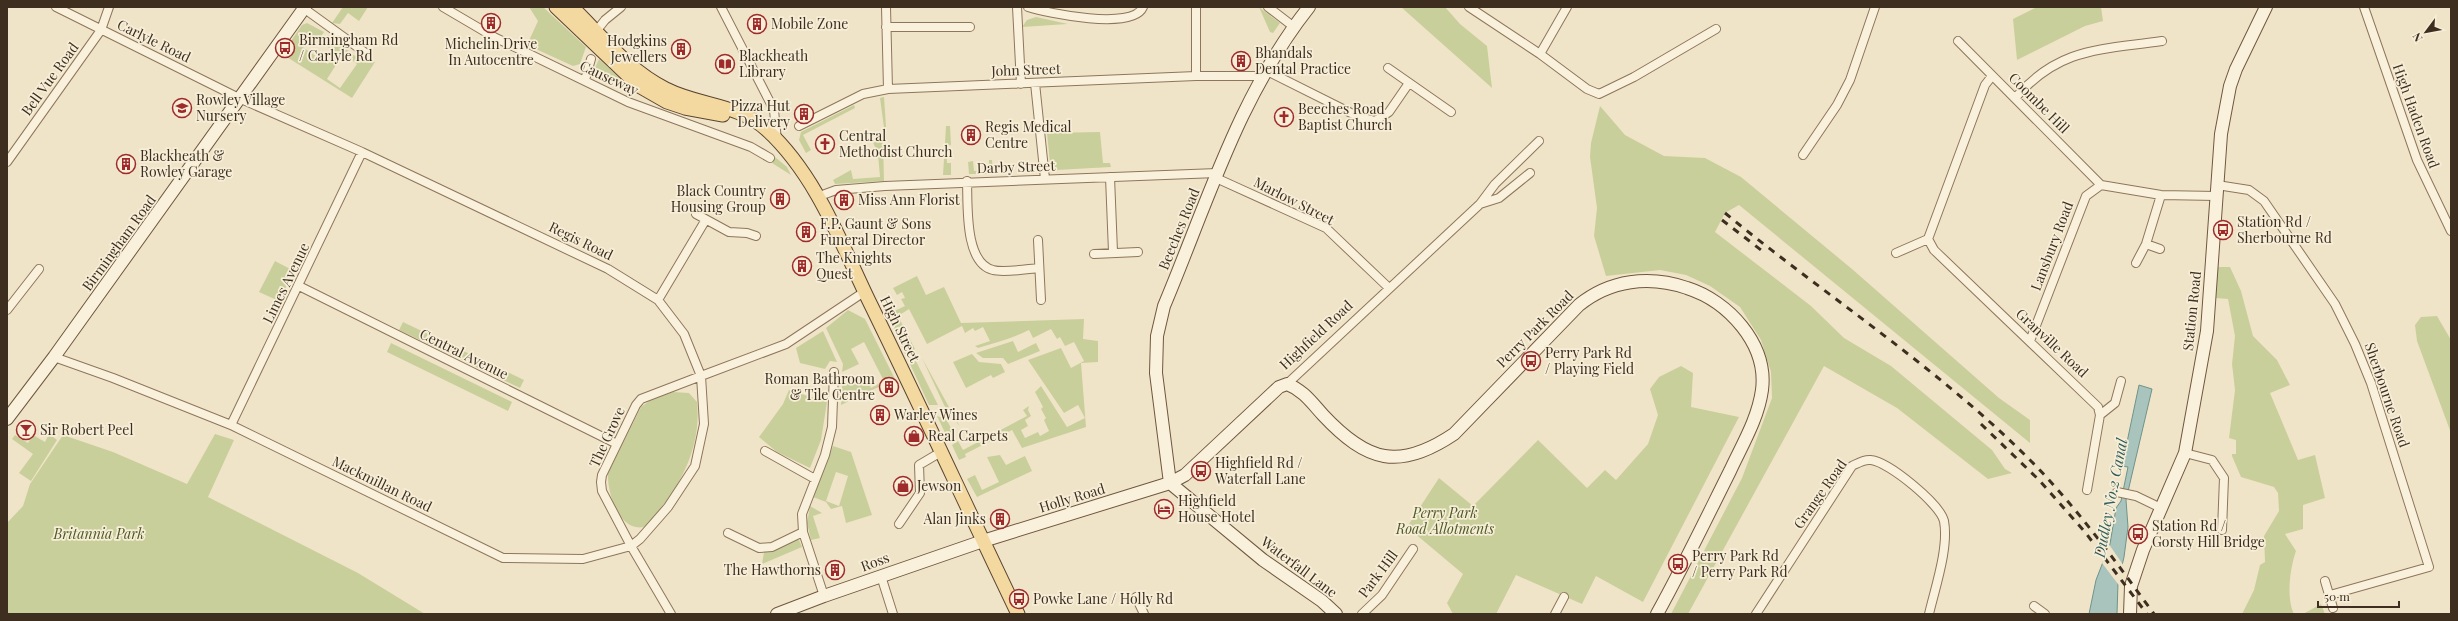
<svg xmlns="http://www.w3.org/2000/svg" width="2458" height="621" font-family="'Playfair Display',serif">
	<rect width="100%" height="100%" fill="#f0e4c8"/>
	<path fill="#c9cf9b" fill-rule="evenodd" d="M343 7H368L359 21 348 13 340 24 332 23Z
		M529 7H543L586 47 580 64 573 66 527 45 538 21Z
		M1259 7 1280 23 1273 33 1270 32Z
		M1401 7H1445L1460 24 1487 46 1492 88Z
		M2037 7H2101L2103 21 2085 26 2017 60 2013 19Z
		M1036 17 1068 24 1022 27 1027 20Z
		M307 23 324 32 318 41 309 35 301 46 328 64 335 52 322 43 328 35 350 52 346 56 343 54 327 79 340 88 357 64 349 58 352 54 366 63 371 59 375 62 352 98 282 54 302 25Z
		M599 59 635 92 598 76 595 68Z
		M884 97 887 141H883L884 181 835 184 833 180 851 170 853 179 880 177 878 154 872 140 885 135 880 98Z
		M854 105 855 108 803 135 811 150 806 153 799 140 801 132Z
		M1600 106 1625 135 1664 156 1705 158 1741 177 1852 269 1999 398 2030 420V443L1739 205 1725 213 1715 232 1811 306 1844 338 1891 366 1992 450 2005 469 2012 473 1988 479 1897 408 1824 366 1688 614H1671L1742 478 1772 398 1771 372 1761 340 1740 307 1710 286 1686 275 1660 270 1606 276 1594 236 1597 208 1590 157 1591 143Z
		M946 126H950L951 145 946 146 947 163H951V175H943Z
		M1100 132 1103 163H1110L1111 167 1057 170 1050 164 1047 133Z
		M775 157 787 167 791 175 772 163Z
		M989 160H992L993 174H969L968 162 973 161 974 171H989Z
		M275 261 294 271 279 301 259 292Z
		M2217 267H2230L2241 291 2253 336 2277 360 2290 385 2270 393 2298 460 2315 455 2325 498 2303 505V529L2285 534 2296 551C2290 568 2286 598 2294 614H2242L2254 590 2260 565 2265 562 2264 536 2279 511 2278 493 2274 487 2241 477 2232 456V454H2236V440L2229 438 2235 390 2232 364 2235 336 2228 299 2215 298Z
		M917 276 926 295 944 287 961 323 1084 319 1083 339 1098 341V362L1081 363 1086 427 1022 448 1012 430 965 454 966 457 959 460 952 445 958 441 963 450 1027 416 1023 410 1029 406 1028 410 1031 416 1025 420 1028 426 1021 430 1025 438 1038 432 1040 436 1049 431 1044 420 1046 418 1041 409 1043 407 1035 392 1041 386 1067 427 1085 418 1078 405 1064 413 1028 360 1061 348 1071 368 1084 361 1074 342 1065 346 1060 337 1057 339 1051 329 1033 338 1029 330C1013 338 995 343 978 348L975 346 990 341 983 327 975 331 973 328 965 333 962 326 927 344 909 309 898 316 915 349 905 354 888 314 905 306 901 299 905 298 902 292 897 295 893 288Z
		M848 310 865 319 895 379 841 405 842 385 864 374 871 388 884 381 864 342 851 349 859 364 842 372 843 364 826 328Z
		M2437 316 2451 340V433L2417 341 2415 325 2421 317Z
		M403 322 524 380 520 388 399 330Z
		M823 331 837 362 830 361 825 369 800 363 796 348Z
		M1013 341 1018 352 1036 343 1040 351 1008 364 1003 358H983L976 353Z
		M391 343 512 402 508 411 387 352Z
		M972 354 979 362 1001 364 1005 372 993 378 991 375 966 388 953 362Z
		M922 358 960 427 944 405Z
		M916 361 938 405H929L910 364Z
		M1681 366 1693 373 1691 407 1739 417 1643 602 1596 576 1582 604 1516 575 1496 614H1453L1447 603 1463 574 1407 527 1439 478 1473 506 1538 440 1587 488 1605 470 1616 480 1648 444 1658 415 1650 389 1659 377Z
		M789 390 827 402 821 440 810 468 777 452 759 437 783 404Z
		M673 392 689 393 697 402C702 451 677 493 644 527 619 532 607 493 608 473L641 407 652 399Z
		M937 416 946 419 955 435 948 439Z
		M49 434 57 440 31 481 19 473 33 454 12 439 15 435 28 443 33 435 45 442Z
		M215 434 234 440 208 497 358 573 425 614H7V523L23 506 30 484 63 435 113 452 187 484Z
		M833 446 851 452 872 515 846 523 842 506 831 509 826 502 813 497ZM836 472 848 476 839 506 826 501Z
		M1000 455 1006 465 1025 456 1032 471 977 497 967 479 975 475 982 490 999 482 987 457Z
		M810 506 822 513 813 516 820 538 811 540 807 523Z
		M795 539 799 540 802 547 762 564 764 552 777 549Z
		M2321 604 2325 614H2303Z"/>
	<path fill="#a9c4bc" stroke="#6f938a" d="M2139 385 2152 389 2126 500 2128 527 2124 557 2118 583 2117 614H2089L2096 580 2110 544 2116 508 2121 501 2128 467 2122 466Z"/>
	<path fill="#f0e4c8" d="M2108 543 2124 566 2121 588 2102 563Z"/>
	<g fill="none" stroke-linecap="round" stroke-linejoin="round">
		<g stroke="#8d765c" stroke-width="10">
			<path id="street" d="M56 7 241 99 362 152 608 269 658 300 684 334 701 376 786 344 864 292
				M302 7 367 54
				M443 7 494 37 628 102 751 147 770 158
				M721 7 774 110 777 141
				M886 7 888 89
				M1017 7 1021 84
				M1028 7C1047 13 1133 31 1143 7
				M1268 7 1294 27
				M1469 7 1540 54 1587 89 1599 94 1634 77 1716 29
				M2364 7 2417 160 2451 231
				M886 27H970
				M594 34 605 20 621 7
				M1958 41 2101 185
				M1540 54 1567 7
				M1388 68 1451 112
				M1267 71 1357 116 1375 121 1389 112 1409 83
				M1196 76V7
				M1992 76 1985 85 1928 239 1934 250 2098 407 2100 415 2087 490
				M585 80 591 59
				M1035 83 1045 179
				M2016 97C2060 47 2101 50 2162 41
				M799 126 863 94 888 89 1196 76H1262
				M1803 155 1837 105 1850 80 1875 7
				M7 162 101 30 109 7
				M1110 177 1113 252
				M1216 178 1326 228 1389 288
				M967 181C968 204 964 263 993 270 1004 273 1027 269 1039 268
				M2217 185 2249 190 2264 201 2335 304 2355 344 2371 383 2429 567 2330 595
				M817 197 836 190 885 186 1217 173
				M1480 204 1499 198 1530 173
				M696 214 729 232 747 233 756 236
				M1038 240 1041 300
				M2146 244 2160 249
				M1896 253 1928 239
				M1094 254 1138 252
				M2136 263 2146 244 2161 195
				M299 286 617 444
				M658 300 705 221
				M7 310 39 269
				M2030 341 2086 196 2101 185 2161 195 2216 196
				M54 357 113 378 231 425 503 558 583 559 631 546 671 614
				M701 376 704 424 695 466 668 507 640 539 631 546 602 491 601 482 602 475 636 405 641 399Z
				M1287 384 1480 204 1495 184 1539 141
				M2100 415 2115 403 2121 381
				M231 425 362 152
				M765 451 815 479
				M2185 453 2212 460 2224 478 2222 530
				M2117 492 2136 496 2161 508
				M899 524 920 493 919 465 941 452
				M728 533 759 548 772 547 803 532
				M881 576 893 614
				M2325 581 2333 608
				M824 596 803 532 802 514 825 455 832 427 834 372
				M1136 597 1144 614
				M2034 606 2045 614
				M1362 614 1382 595 1413 549
				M1555 614 1564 597
				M1756 614 1852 466C1858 463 1864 459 1871 460 1889 462 1940 504 1944 521 1949 548 1935 588 1929 614"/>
		</g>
		<g stroke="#6f573f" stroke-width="14">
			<path id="secondary" d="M7 419 54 357 305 7
				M1170 483 1156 373 1157 336 1164 306C1207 204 1239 95 1309 7
				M1170 483 1263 560 1322 601 1336 614
				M777 614 824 596 983 541 1170 483 1185 475 1279 387 1287 384C1303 390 1312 403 1323 415 1367 462 1399 471 1454 434L1579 305C1610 280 1649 275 1687 288 1728 301 1768 344 1762 390 1758 419 1742 445 1730 471 1706 519 1683 567 1657 614
				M2130 614 2131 586 2143 550 2185 453 2207 331 2221 134 2230 86 2236 69 2266 7"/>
		</g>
		<g stroke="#5b4430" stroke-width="15">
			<path id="primary" d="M556 7 639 86 667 102 685 108 723 115
				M572 7C601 35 629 71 666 89 699 106 739 104 767 130 816 175 841 243 869 301 920 405 968 510 1018 614"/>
		</g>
		<use href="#street" stroke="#faf1dc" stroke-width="8"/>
		<use href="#secondary" stroke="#faf1dc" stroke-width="12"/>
		<use href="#primary" stroke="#f3d9a0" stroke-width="13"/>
		<path stroke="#3d2e20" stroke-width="3" stroke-dasharray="7 7" stroke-linecap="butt" d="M1725 213C1827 297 1939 368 2033 463 2078 509 2116 562 2154 614
			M1722 220 1765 253
			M1981 424 2039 480 2085 532 2147 614"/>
	</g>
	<defs>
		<g id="building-ring" transform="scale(1)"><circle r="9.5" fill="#f7eed8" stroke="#9e2a2b" stroke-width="1.5"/><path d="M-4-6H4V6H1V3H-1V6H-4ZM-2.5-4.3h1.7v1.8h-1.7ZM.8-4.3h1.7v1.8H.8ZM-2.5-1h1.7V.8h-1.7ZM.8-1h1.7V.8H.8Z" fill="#9e2a2b"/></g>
		<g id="bus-ring" transform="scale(1)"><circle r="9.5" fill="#f7eed8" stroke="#9e2a2b" stroke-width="1.5"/><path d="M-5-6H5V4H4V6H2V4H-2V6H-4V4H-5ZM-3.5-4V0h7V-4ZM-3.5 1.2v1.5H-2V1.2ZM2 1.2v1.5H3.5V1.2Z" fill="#9e2a2b"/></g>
		<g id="library-ring" transform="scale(1)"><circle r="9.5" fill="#f7eed8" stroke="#9e2a2b" stroke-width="1.5"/><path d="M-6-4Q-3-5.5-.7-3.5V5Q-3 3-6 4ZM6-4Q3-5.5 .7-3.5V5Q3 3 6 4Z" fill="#9e2a2b"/></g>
		<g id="school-ring" transform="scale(1)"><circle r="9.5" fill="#f7eed8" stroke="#9e2a2b" stroke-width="1.5"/><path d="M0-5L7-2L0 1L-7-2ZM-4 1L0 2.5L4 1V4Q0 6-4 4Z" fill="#9e2a2b"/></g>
		<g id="church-ring" transform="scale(1)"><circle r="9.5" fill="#f7eed8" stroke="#9e2a2b" stroke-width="1.5"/><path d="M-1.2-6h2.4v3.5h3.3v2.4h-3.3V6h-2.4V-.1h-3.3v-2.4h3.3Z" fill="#9e2a2b"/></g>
		<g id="bar-ring" transform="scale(1)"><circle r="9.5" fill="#f7eed8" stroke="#9e2a2b" stroke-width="1.5"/><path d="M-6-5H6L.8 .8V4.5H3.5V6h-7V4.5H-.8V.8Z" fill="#9e2a2b"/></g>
		<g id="shop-ring" transform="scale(1)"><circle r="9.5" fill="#f7eed8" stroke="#9e2a2b" stroke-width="1.5"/><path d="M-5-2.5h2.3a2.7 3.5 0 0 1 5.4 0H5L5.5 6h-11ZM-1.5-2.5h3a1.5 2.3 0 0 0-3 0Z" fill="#9e2a2b"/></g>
		<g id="hotel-ring" transform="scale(1)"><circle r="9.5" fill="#f7eed8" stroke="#9e2a2b" stroke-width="1.5"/><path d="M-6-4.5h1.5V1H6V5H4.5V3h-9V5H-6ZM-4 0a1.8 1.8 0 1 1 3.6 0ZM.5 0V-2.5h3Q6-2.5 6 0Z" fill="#9e2a2b"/></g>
	</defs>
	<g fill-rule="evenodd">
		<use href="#building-ring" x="491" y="23"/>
		<use href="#building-ring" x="757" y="24"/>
		<use href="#bus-ring" x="285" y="48"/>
		<use href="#building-ring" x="681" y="49"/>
		<use href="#building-ring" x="1241" y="61"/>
		<use href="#library-ring" x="725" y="64"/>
		<use href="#school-ring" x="182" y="108"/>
		<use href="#building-ring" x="804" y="114"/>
		<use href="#church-ring" x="1284" y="117"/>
		<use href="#building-ring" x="971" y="135"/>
		<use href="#church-ring" x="825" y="144"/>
		<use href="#building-ring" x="126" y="164"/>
		<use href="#building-ring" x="780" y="199"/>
		<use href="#building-ring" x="844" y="200"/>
		<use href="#bus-ring" x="2223" y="230"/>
		<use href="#building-ring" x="806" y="232"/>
		<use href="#building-ring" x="802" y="266"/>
		<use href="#bus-ring" x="1531" y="361"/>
		<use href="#building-ring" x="889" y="387"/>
		<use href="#building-ring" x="880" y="415"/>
		<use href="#bar-ring" x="26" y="430"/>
		<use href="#shop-ring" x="914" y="436"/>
		<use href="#bus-ring" x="1201" y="471"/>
		<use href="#shop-ring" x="903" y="486"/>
		<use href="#hotel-ring" x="1164" y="509"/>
		<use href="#building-ring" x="1000" y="519"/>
		<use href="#bus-ring" x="2138" y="534"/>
		<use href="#bus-ring" x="1678" y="564"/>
		<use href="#building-ring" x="835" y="570"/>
		<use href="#bus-ring" x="1019" y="599"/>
	</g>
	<g text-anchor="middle" stroke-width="3.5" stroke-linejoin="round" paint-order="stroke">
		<g font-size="14" fill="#3d2e20" stroke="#f7eed8" text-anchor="start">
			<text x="771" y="29">Mobile Zone</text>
			<text x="299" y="45">Birmingham Rd<tspan x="299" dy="16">/ Carlyle Rd</tspan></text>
			<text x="667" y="46" text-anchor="end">Hodgkins<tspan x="667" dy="16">Jewellers</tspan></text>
			<text x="491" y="49" text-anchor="middle">Michelin Drive<tspan x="491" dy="16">In Autocentre</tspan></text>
			<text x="1255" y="58">Bhandals<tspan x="1255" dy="16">Dental Practice</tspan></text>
			<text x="739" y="61">Blackheath<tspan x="739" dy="16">Library</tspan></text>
			<text x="196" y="105">Rowley Village<tspan x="196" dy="16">Nursery</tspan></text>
			<text x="790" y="111" text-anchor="end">Pizza Hut<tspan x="790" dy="16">Delivery</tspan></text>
			<text x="1298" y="114">Beeches Road<tspan x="1298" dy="16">Baptist Church</tspan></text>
			<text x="985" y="132">Regis Medical<tspan x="985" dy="16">Centre</tspan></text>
			<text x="839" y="141">Central<tspan x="839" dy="16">Methodist Church</tspan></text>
			<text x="140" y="161">Blackheath &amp;<tspan x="140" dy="16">Rowley Garage</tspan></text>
			<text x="766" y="196" text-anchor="end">Black Country<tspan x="766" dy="16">Housing Group</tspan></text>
			<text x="858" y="205">Miss Ann Florist</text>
			<text x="2237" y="227">Station Rd /<tspan x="2237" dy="16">Sherbourne Rd</tspan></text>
			<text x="820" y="229">F.P. Gaunt &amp; Sons<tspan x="820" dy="16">Funeral Director</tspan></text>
			<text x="816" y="263">The Knights<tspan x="816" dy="16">Quest</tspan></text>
			<text x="1545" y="358">Perry Park Rd<tspan x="1545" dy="16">/ Playing Field</tspan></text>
			<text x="875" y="384" text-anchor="end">Roman Bathroom<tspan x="875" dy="16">&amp; Tile Centre</tspan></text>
			<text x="894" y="420">Warley Wines</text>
			<text x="40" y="435">Sir Robert Peel</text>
			<text x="928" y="441">Real Carpets</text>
			<text x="1215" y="468">Highfield Rd /<tspan x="1215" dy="16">Waterfall Lane</tspan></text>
			<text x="917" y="491">Jewson</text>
			<text x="1178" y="506">Highfield<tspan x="1178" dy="16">House Hotel</tspan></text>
			<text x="986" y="524" text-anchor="end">Alan Jinks</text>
			<text x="2152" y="531">Station Rd /<tspan x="2152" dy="16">Gorsty Hill Bridge</tspan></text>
			<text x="1692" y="561">Perry Park Rd<tspan x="1692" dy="16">/ Perry Park Rd</tspan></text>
			<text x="821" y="575" text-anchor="end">The Hawthorns</text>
			<text x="1033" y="604">Powke Lane / Holly Rd</text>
		</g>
		<g font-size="14" fill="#3d2e20" stroke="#f7eed8">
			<text transform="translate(154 41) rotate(26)" y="5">Carlyle Road</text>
			<text transform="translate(1026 70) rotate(-2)" y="5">John Street</text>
			<text transform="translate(609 78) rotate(25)" y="5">Causeway</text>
			<text transform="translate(50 79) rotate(-54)" y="5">Bell Vue Road</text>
			<text transform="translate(2039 103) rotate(45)" y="5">Coombe Hill</text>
			<text transform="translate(2416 116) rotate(70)" y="5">High Haden Road</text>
			<text transform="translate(1016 167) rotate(-2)" y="5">Darby Street</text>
			<text transform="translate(1294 201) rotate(27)" y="5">Marlow Street</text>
			<text transform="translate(1179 229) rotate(-68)" y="5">Beeches Road</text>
			<text transform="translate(581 241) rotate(26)" y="5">Regis Road</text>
			<text transform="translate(119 243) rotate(-54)" y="5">Birmingham Road</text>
			<text transform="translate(2052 246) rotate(-69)" y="5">Lansbury Road</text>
			<text transform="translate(286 283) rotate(-64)" y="5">Limes Avenue</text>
			<text transform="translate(2192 311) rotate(-84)" y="5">Station Road</text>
			<text transform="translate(900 329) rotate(64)" y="5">High Street</text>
			<text transform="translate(1535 329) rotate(-45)" y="5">Perry Park Road</text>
			<text transform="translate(1316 335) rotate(-43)" y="5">Highfield Road</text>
			<text transform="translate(2052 343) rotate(43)" y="5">Granville Road</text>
			<text transform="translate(464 354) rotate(26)" y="5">Central Avenue</text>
			<text transform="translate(2387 395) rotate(71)" y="5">Sherbourne Road</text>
			<text transform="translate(607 437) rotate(-65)" y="5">The Grove</text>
			<text transform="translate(382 484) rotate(26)" y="5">Mackmillan Road</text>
			<text transform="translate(1820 494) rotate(-55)" y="5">Grange Road</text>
			<text transform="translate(1072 498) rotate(-17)" y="5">Holly Road</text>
			<text transform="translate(875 562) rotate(-20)" y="5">Ross</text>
			<text transform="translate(1299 567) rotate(37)" y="5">Waterfall Lane</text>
			<text transform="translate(1378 574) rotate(-53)" y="5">Park Hill</text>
		</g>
		<g font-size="14" font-style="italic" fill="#4d5a26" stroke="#f7eed8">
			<text x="1445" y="518">Perry Park<tspan x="1445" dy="16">Road Allotments</tspan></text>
			<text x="99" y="539">Britannia Park</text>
		</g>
		<g font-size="15" font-style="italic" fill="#2f5d5a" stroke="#f7eed8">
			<text transform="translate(2111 498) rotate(-79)" y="5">Dudley No.2 Canal</text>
		</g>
	</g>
	<rect width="2458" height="621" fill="none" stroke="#3d2e20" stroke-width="16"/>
	<g transform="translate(2426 32) rotate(238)" stroke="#f7eed8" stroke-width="3" paint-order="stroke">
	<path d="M0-3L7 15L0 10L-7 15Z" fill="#3d2e20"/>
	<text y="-6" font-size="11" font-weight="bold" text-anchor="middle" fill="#3d2e20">N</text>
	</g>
	<path d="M2318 601v6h81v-6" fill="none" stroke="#3d2e20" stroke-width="2"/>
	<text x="2324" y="601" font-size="12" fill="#3d2e20" stroke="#f7eed8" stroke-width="3" paint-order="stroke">50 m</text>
</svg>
